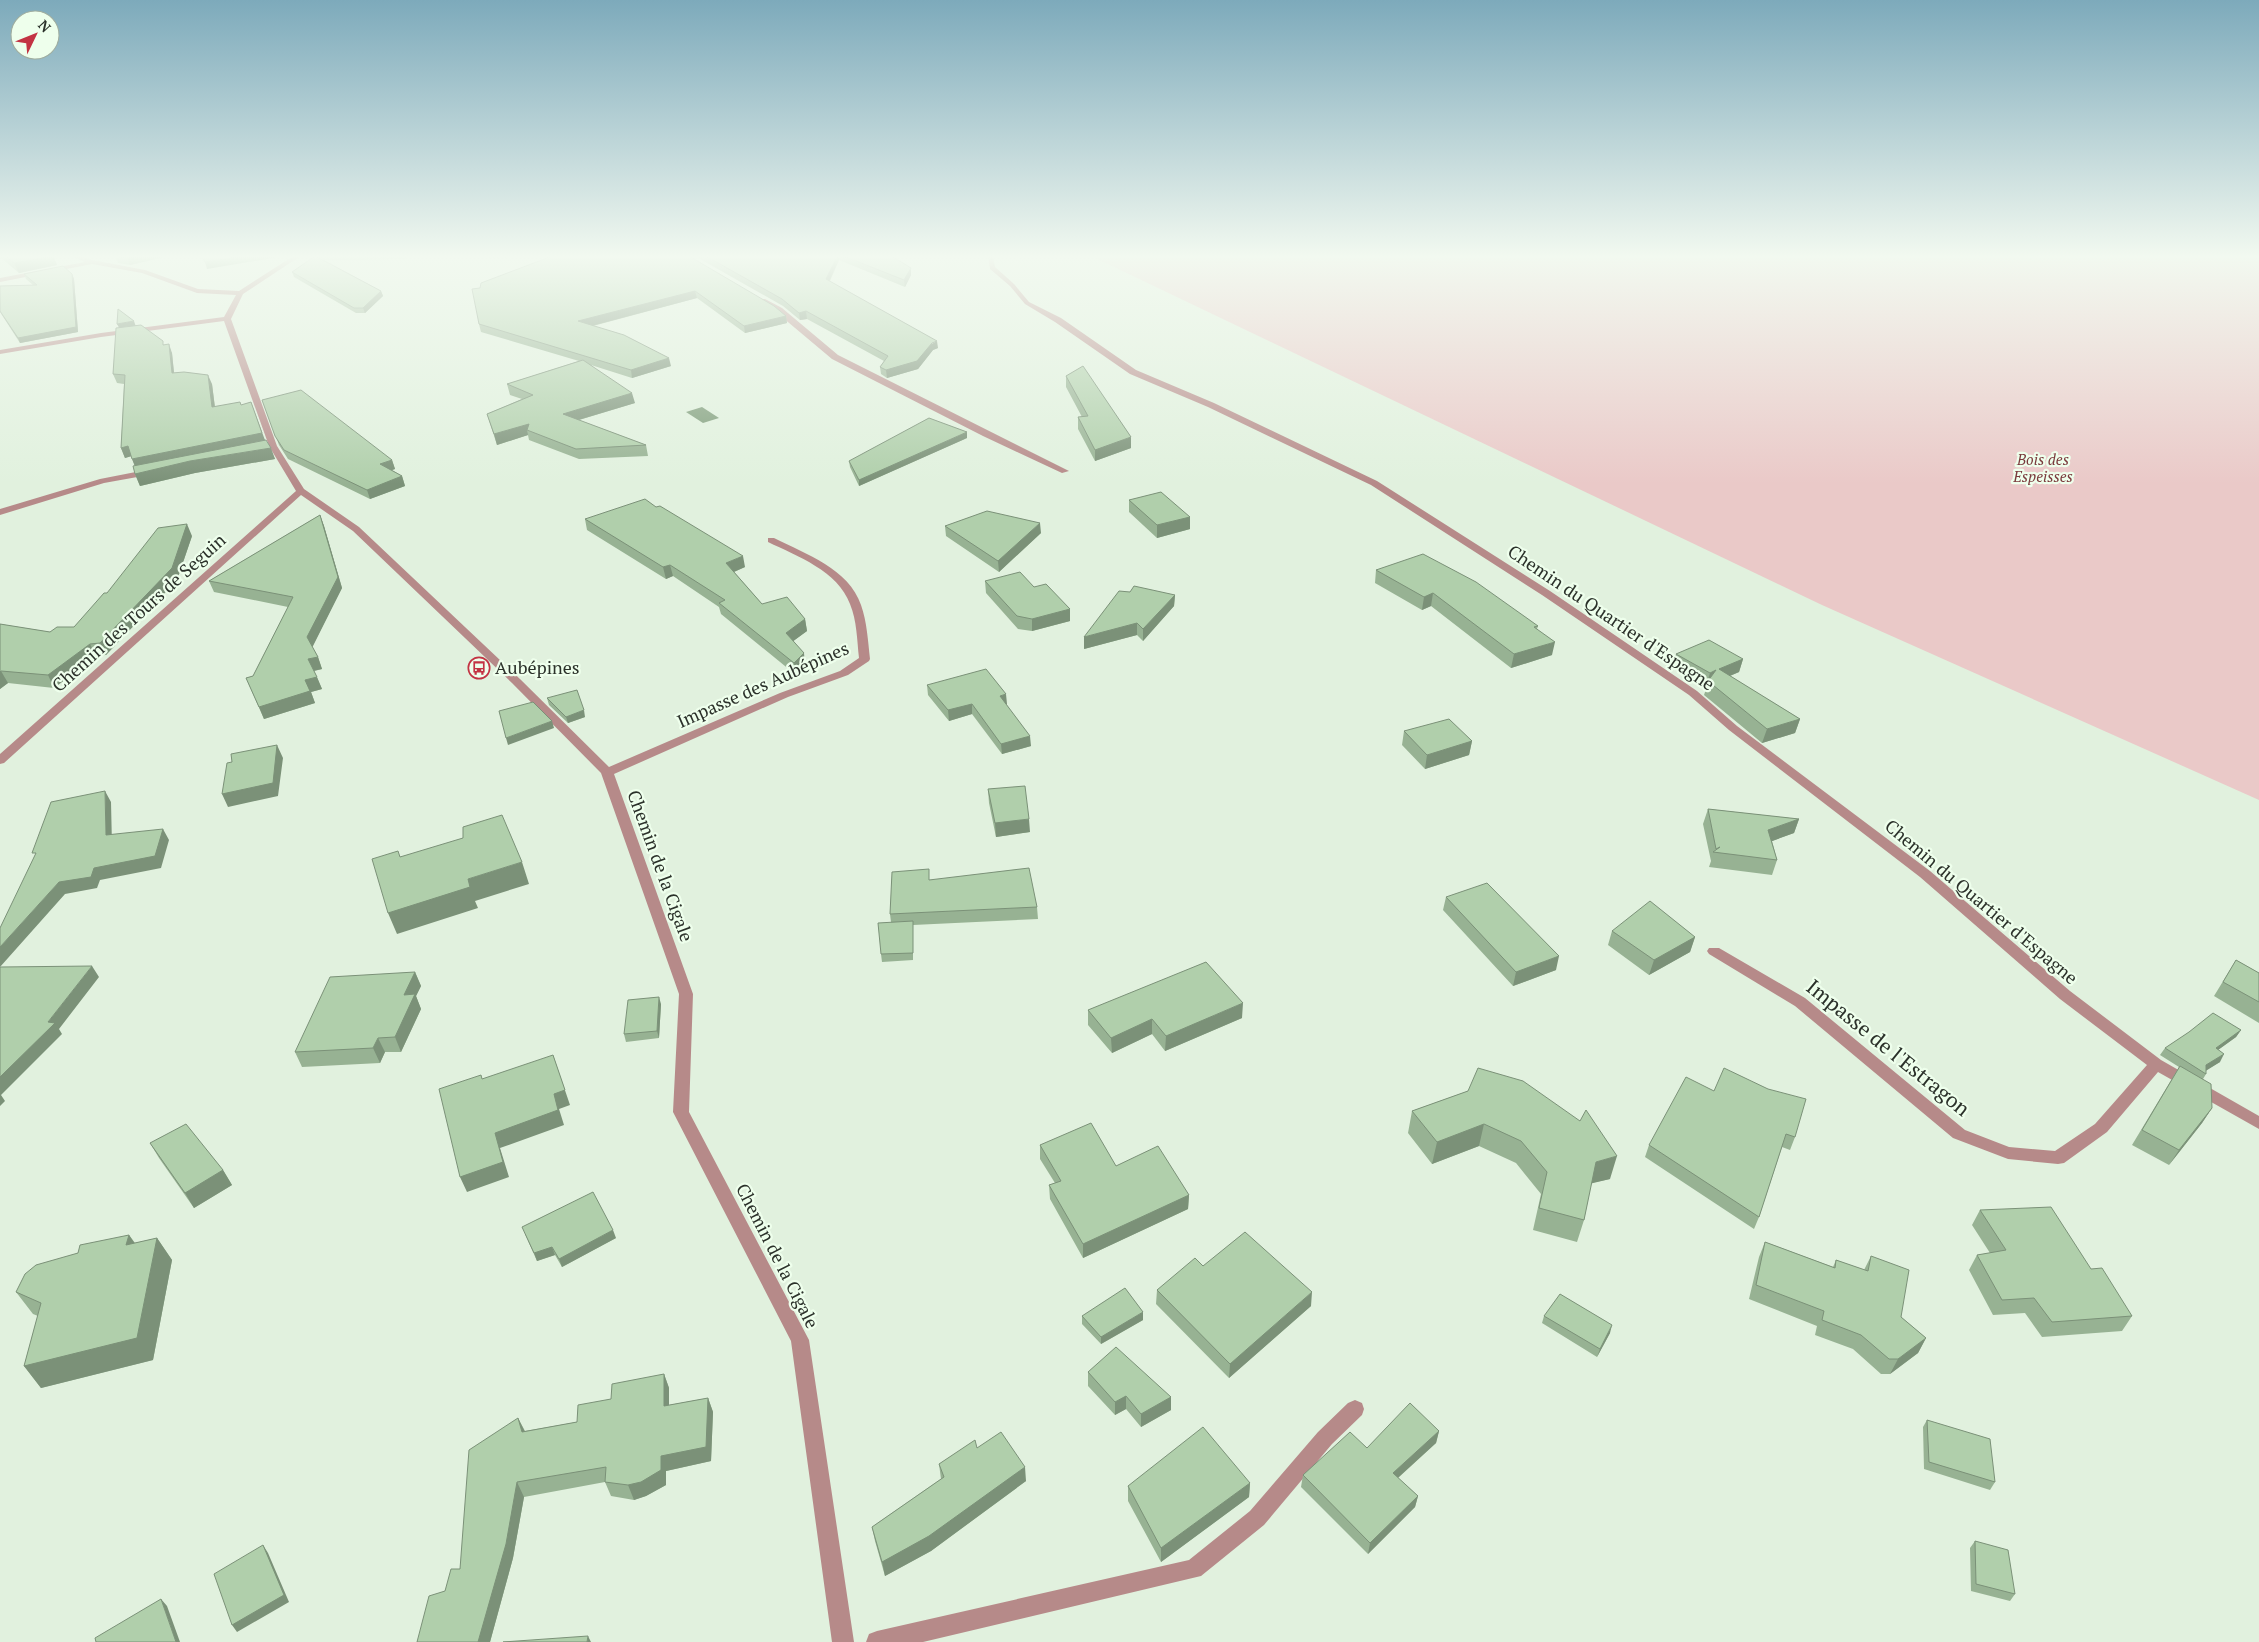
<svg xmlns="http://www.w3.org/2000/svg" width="2259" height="1642" font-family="'PT Serif',serif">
	<rect width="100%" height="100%" fill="#e1f1de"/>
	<path fill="#eac9c8" d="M1089 255H2259V800L1822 605Z"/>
	<path fill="#7c9a78" d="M702 407 719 418 703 423 686 412Z"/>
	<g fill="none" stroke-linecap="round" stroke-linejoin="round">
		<path fill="#b68a89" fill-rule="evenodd" d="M69 255H77L92 260 145 270 198 289 239 291 295 255H302L243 294 231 319 277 446 304 489 359 527 520 679 609 767 780 693 840 671 859 658C857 640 857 621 850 604 838 571 797 556 768 542V538H774C806 554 849 569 861 605 867 622 868 641 870 659L869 661 848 675 788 697 614 774 693 994 689 1112 809 1340 854 1642H832L791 1341 673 1112 679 994 601 773 512 683 353 531 301 495 4 763 0 764V754L296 491 269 446 224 321 101 337 0 354V350L101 333 224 317 236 295 197 293 142 273 92 264 0 282V278L85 262Z
			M988 255H1000L993 257 995 267 1014 284 1029 302 1061 318 1136 370 1214 403 1377 481 1550 591 1697 691 1737 726 1930 871 2070 991 2161 1060 2259 1116V1129L2158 1072 2107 1132 2064 1163 2058 1164 2008 1159 1953 1138 1795 1006 1709 954 1707 951 1709 948H1719L1805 998 1965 1130 2009 1147 2055 1151 2095 1124 2147 1065 2060 999 1920 877 1729 730 1689 695 1542 595 1371 485 1208 407 1130 374 1055 322 1025 304 1010 286 990 269Z
			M761 299H765L782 308 838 355 1069 471 1062 473 983 436 832 359 776 312 761 301Z
			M151 469 155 472 154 474 104 483 0 515V509L100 479Z
			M1355 1400 1362 1403 1364 1409 1362 1415 1332 1444 1264 1525 1201 1576 923 1642H866L869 1634 877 1631 1189 1560 1250 1511 1318 1432 1348 1403Z"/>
	</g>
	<path fill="#97b293" d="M0 255H51L53 256 57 265 19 273 0 257Z
		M115 255H173L130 265 118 263Z
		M316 255H407L408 259 324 260 381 291 383 296 365 313H356L294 277 292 272 316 256Z
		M487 255H689L694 259 786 316 787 323 745 333 697 298 593 326 671 366 632 378 591 365 635 403 579 420 646 445 648 456 579 459 529 440 528 435 497 445 487 414 522 399 510 395 507 384 579 361 481 332 479 324 480 288 548 257 488 258Z
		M693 255H890L911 275 905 287 839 260 830 281 938 348 933 350 918 369 887 378 881 374 880 367 884 361 807 319 800 320 783 306Z
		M24 274H72L74 279 78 332 20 343 0 312V286L33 285 26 279Z
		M117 324 136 325 164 345 172 353 174 373 212 384 215 407 241 405 265 440 275 459 195 473 140 486 135 474V466L131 456 125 458 121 448 124 384 117 383 113 374 119 327Z
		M1066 376 1131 448 1095 461 1078 429V417H1082L1066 387Z
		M262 400 392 460 395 469 392 470 402 476 405 486 370 499 288 459 279 445Z
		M967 438 859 486 850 467 849 461Z
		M1129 500 1190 517V529L1157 538 1129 512Z
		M320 515 324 526 342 588 312 647 318 657 322 669 314 671 322 689 311 692 315 703 264 719 246 678 253 676 288 607 214 592 209 581Z
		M585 519 745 567 734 572 762 604 805 619 807 631 793 641 805 665 796 675 721 614 719 607 673 576 666 579 587 530Z
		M945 526 1041 533 999 572 946 536Z
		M192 536 177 580 106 655 96 656 54 688 8 683 0 689V624L50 632 74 627 107 593Z
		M1376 570 1538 626 1537 629 1552 655 1511 668 1431 606 1422 610 1375 583Z
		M985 581 1034 587 1070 609V621L1032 631 1018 629 986 593Z
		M1130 592 1175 595 1174 606 1143 641 1137 635 1084 649Z
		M1676 654 1743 659 1739 672 1730 676 1800 719 1795 733 1762 743 1704 695 1707 686 1673 667Z
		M927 685 1007 704H1006L1031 746 1002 754 972 714 949 721 928 695Z
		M547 698 585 717 568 723 549 705Z
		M1404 731 1472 741 1469 755 1425 769 1402 745Z
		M988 789 1030 832 996 837 989 803Z
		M1708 809 1799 819 1794 833 1772 841 1777 860 1772 875 1709 867 1711 861 1703 824Z
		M931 880 1037 907 1038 919 913 925V960L882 962 881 954 891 922 890 914Z
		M1446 897 1556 970 1513 986 1443 910Z
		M1612 931 1695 937 1690 952 1649 975 1608 945Z
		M2236 960 2259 973V1023L2214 996Z
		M415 972 421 986 416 996 421 1009 401 1052H385L380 1063 302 1067 295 1052Z
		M661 1004 659 1038 626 1042 624 1034Z
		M1088 1010 1242 1018 1165 1051 1152 1034 1112 1053 1088 1025Z
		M2241 1030 2236 1037 2218 1050 2220 1062 2206 1070V1074L2203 1079 2212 1108 2202 1123 2169 1165 2132 1145 2179 1067 2160 1055 2165 1048Z
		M1468 1091 1610 1179 1591 1183 1584 1220 1577 1242 1533 1230 1541 1194 1516 1163 1479 1146 1432 1164 1408 1133 1412 1111Z
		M1714 1091 1795 1137 1790 1150 1782 1147 1759 1217 1754 1229 1645 1157 1649 1145Z
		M150 1143 223 1170 232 1185 194 1208 159 1158Z
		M1040 1145 1189 1195 1188 1209 1083 1258 1050 1199 1049 1185 1055 1183 1040 1159Z
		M1980 1210 2091 1269 2132 1316 2122 1331 2042 1337 2025 1313 1993 1315 1969 1270 1977 1255 1990 1253 1972 1225Z
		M525 1234 616 1238 562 1267 555 1255 537 1261Z
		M129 1235 135 1243 157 1238 172 1260 153 1360 41 1388 24 1366 38 1316 33 1314 16 1292 78 1253Z
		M1765 1242 1833 1267 1836 1260 1864 1270 1871 1256 1901 1317 1926 1338 1918 1353 1890 1374H1881L1853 1349 1815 1335 1817 1326 1749 1299 1759 1257Z
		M1203 1266 1311 1306 1229 1378 1156 1304 1157 1290Z
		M1082 1316 1143 1320 1101 1344 1082 1324Z
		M1544 1316 1610 1333 1597 1357 1542 1323Z
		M1088 1372 1171 1397V1410L1141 1427 1126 1409 1115 1415 1088 1386Z
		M664 1374 669 1388V1405L708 1398 713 1412 711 1461 666 1471V1485L646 1496 634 1500 611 1496 605 1482 524 1497 513 1558 490 1642H417L460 1569 518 1418 525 1431 577 1422 611 1399Z
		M1927 1420 1995 1482 1990 1490 1924 1469 1923 1427Z
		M1439 1431 1436 1443 1398 1478 1418 1496 1415 1507 1368 1554 1301 1487 1303 1475 1367 1448Z
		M977 1448 1026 1481 931 1551 885 1576 875 1541 872 1527 941 1479 939 1464Z
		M1250 1483 1249 1497 1161 1562 1128 1501V1486Z
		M1975 1541 2015 1594 2010 1601 1971 1591 1970 1548Z"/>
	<path fill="#7b9178" d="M143 255H173L130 265 127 258Z
		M249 255H291L207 269 205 262Z
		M838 255H839V260L827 286 826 279Z
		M53 256 57 265 19 273 14 263Z
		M911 268V275L905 287 904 280Z
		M72 274 74 279 78 332 20 343 18 338Z
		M381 291 383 296 365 313 363 308Z
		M695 291 697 298 580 329 578 321Z
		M806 311 807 319 800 320 799 313Z
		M786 316 787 323 745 333 744 326Z
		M134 321 136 327 120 329 117 324Z
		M937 341 938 348 933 350 918 369 887 378 886 370Z
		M169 344 172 353 175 383 172 373Z
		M669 358 671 366 632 378 631 370Z
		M208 375 212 384 216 417 212 407Z
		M632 393 635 403 565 424 563 414Z
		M251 402 266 443 136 469 132 459Z
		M529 424 527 430 528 435 497 445 494 434Z
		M967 432V438L859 486V480Z
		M1131 437V448L1095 461V450Z
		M128 446 132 456 125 458 121 448Z
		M271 448 275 459 195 473 140 486 135 474 190 461Z
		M392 460 395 469 383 473 380 464Z
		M402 476 405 486 370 499 367 490Z
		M320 515 324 526 342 588 312 648 307 637Z
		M1190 517V529L1157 538V525Z
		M1040 523 1041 533 999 572 998 561Z
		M187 524 192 536 177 580 106 655 100 643Z
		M743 556 745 567 729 574 726 563Z
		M670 565 673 576 666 579 663 567Z
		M1433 593 1431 606 1422 610 1424 597Z
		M1175 595 1174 606 1143 641V629Z
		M1070 609V621L1032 631V619Z
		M805 619 807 631 788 645 786 633Z
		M1137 623V635L1084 649V637Z
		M1555 642 1552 655 1511 668 1514 654Z
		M90 644 96 656 54 688 48 675Z
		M804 653 805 665 796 675 794 663Z
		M318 657 322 669 313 671 308 659Z
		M1743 659 1739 672 1715 682 1719 669Z
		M1716 670 1708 681 1706 686 1710 673Z
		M1 671 8 683 0 689V672Z
		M317 677 322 689 311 692 315 703 264 719 259 707 305 680Z
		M1006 694 1007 704 1000 706V696Z
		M972 704V714L949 721 948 710Z
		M584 710 585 717 568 723 566 717Z
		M1800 719 1795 733 1762 743 1767 729Z
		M552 721 554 728 508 745 506 738Z
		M1030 736 1031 746 1002 754 1001 744Z
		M1472 741 1469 755 1425 769 1427 755Z
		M277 745 283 758 278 796 228 807 222 794Z
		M105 791 111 802 112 846 106 835Z
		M1029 819 1030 832 996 837 995 823Z
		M1799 819 1794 833 1764 844 1768 830Z
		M163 829 169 840 161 868 100 880 97 888 65 894 0 967V947L59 882 94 868Z
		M522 862 529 884 475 901 478 908 397 934 388 913 468 879Z
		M1695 937 1690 952 1649 975 1654 960Z
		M1559 956 1556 970 1513 986 1516 972Z
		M92 966 99 977 59 1029 62 1034 1 1095 5 1101 0 1106V1077L48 1022Z
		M415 972 421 986 416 996 421 1009 401 1052 395 1037 404 995Z
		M659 997 661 1004 659 1038 657 1031Z
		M1243 1003 1242 1018 1165 1051 1166 1036Z
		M1152 1019V1034L1112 1053 1111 1038Z
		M2241 1030 2236 1037 2211 1055 2216 1048Z
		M378 1038 385 1052 380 1063 373 1048Z
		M2224 1054 2220 1062 2204 1072 2206 1065Z
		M553 1055 570 1105 559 1109 564 1125 500 1148 509 1177 467 1192 460 1177 495 1133 554 1094Z
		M2212 1108 2202 1123 2169 1165 2179 1150Z
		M1484 1124 1479 1146 1432 1164 1437 1142Z
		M1617 1156 1610 1179 1589 1184 1596 1162Z
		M223 1170 232 1185 194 1208 185 1193Z
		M1189 1195 1188 1209 1083 1258V1244Z
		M613 1230 616 1238 562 1267 559 1259Z
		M129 1235 144 1257 126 1245Z
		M157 1238 172 1260 153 1360 41 1388 24 1366Z
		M552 1247 555 1255 537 1261 534 1253Z
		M1312 1292 1311 1306 1229 1378 1230 1364Z
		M1143 1312V1320L1101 1344V1337Z
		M1612 1325 1610 1333 1597 1357 1600 1349Z
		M1926 1338 1918 1353 1890 1374 1898 1359Z
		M664 1374 669 1388V1420L664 1406Z
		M1126 1396V1409L1115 1415V1402Z
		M1171 1397V1410L1141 1427V1414Z
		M708 1398 713 1412 711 1461 666 1471V1485L646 1496 634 1500 628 1485 661 1456Z
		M518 1418 525 1432H522Z
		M1439 1431 1436 1443 1391 1484 1393 1473Z
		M1025 1467 1026 1481 931 1551 885 1576 882 1562Z
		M517 1482 524 1497 513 1558 490 1642H478Z
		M1250 1483 1249 1497 1161 1562V1548Z
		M1418 1496 1415 1507 1368 1554 1370 1543Z
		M263 1545 268 1553 289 1602 237 1632 232 1625Z
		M161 1599 167 1606 180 1642H176Z
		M588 1636 591 1642H587Z"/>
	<path fill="#b0cfab" stroke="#7b9178" d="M4 255H51L53 256 14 263Z
		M115 255H143L127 258 115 256Z
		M201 255H249L205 262Z
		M555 255H689L694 259 774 306 786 316 744 326 695 291 578 321 624 335 669 358 631 370 479 324 472 289 480 288 481 283Z
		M704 255H838L826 279 937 341 932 343 917 361 886 370 880 367 888 356 806 311 799 313 782 299Z
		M841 255H890L911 268 904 280Z
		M315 256 381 291 363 308H354L292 272Z
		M63 266 72 274 76 327 18 338 0 311V286L37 285 24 274Z
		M118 309 134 321 117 324Z
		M141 325 163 341V345L169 344 172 373 184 372 208 375 212 407 240 402 241 405 251 402 262 433 132 459 128 446 121 448 125 375 113 374 116 328Z
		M583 360 632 393 563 414 646 445 576 449 527 430 529 424 494 434 487 414 533 395 507 384Z
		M1083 366 1131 437 1095 450 1078 417 1088 416 1066 376Z
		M301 390 392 460 380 464 402 476 367 490 284 450 275 436 262 400Z
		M929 418 967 432 859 480 849 461Z
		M266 440 271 448 190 461 135 474 133 466Z
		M1161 492 1190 517 1157 525 1129 500Z
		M645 499 656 507 660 506 743 556 726 563 762 604 787 597 805 619 786 633 804 653 794 663 719 603 725 600 670 565 663 567 585 519Z
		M987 511 1040 523 998 561 945 526Z
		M320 515 338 577 307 637 318 657 308 659 317 677 305 680 310 691 259 707 246 678 253 676 293 597 209 581Z
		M187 524 172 568 100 643 90 644 48 675 1 671 0 672V624L50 632 57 627H74L104 593H107L158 528Z
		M1423 554 1476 582 1538 626 1534 627 1555 642 1514 654 1433 593 1424 597 1376 570Z
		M1020 572 1034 587 1046 584 1070 609 1032 619 1017 616 985 581Z
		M1134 586 1175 595 1143 629 1137 623 1084 637 1119 591 1130 592Z
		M1709 640 1743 659 1719 669 1800 719 1767 729 1708 681 1716 670 1710 673 1676 654Z
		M986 669 1006 694 1000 696 1030 736 1001 744 972 704 948 710 927 685Z
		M577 690 584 710 566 717 547 698Z
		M533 702 552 721 506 738 499 711Z
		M1449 719 1472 741 1427 755 1404 731Z
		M277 745 273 783 222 794 227 763 232 762 231 754Z
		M1025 786 1029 819 995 823 988 789Z
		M105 791 106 835 163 829 155 856 94 868 91 877 59 882 0 947V928L36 853H32L51 802Z
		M1708 809 1799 819 1768 830 1777 860 1713 852 1720 847 1716 849Z
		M502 815 522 862 468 879 470 887 388 913 372 859 398 851 400 857 463 838V827Z
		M1029 868 1037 907 890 914 892 872 929 869V880Z
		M1487 883 1559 956 1516 972 1446 897Z
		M1650 901 1695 937 1654 960 1612 931Z
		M913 921V953L881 954 878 923Z
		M2236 960 2259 973V1002L2223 982Z
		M1206 962 1243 1003 1166 1036 1152 1019 1111 1038 1088 1010Z
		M92 966 48 1022 55 1023 0 1077V967Z
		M415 972 404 995 415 994 395 1037 378 1038 373 1048 295 1052 330 977Z
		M659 997 657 1031 624 1034 628 1000Z
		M2213 1013 2241 1030 2216 1048 2224 1054 2206 1065V1074L2165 1048 2189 1032Z
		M553 1055 565 1090 554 1094 558 1110 495 1133 503 1162 460 1177 439 1089 481 1075 482 1079Z
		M2180 1066 2211 1084 2212 1108 2179 1150 2142 1130Z
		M1478 1068 1523 1081 1580 1121 1586 1110 1617 1156 1596 1162 1584 1220 1539 1208 1547 1172 1521 1141 1484 1124 1437 1142 1412 1111 1468 1091Z
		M1724 1068 1768 1089 1806 1099 1795 1137 1786 1134 1759 1217 1649 1145 1686 1077 1714 1091Z
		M1091 1123 1116 1166 1158 1146 1189 1195 1083 1244 1049 1185 1061 1181 1040 1145Z
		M186 1124 223 1170 185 1193 150 1143Z
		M593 1192 613 1230 559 1259 552 1247 534 1253 522 1227Z
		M2051 1207 2091 1269 2102 1268 2132 1316 2052 1322 2034 1298 2002 1300 1977 1255 2006 1250 1980 1210Z
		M1245 1232 1312 1292 1230 1364 1157 1290 1195 1258 1203 1266Z
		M129 1235 126 1245 157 1238 137 1338 24 1366 41 1303 16 1292 25 1274 36 1265 78 1253 80 1245Z
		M1765 1242 1835 1268 1836 1260 1868 1271 1871 1256 1909 1270 1901 1317 1926 1338 1898 1359H1889L1861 1335 1822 1320 1824 1311 1756 1285Z
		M1125 1288 1143 1312 1101 1337 1082 1316Z
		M1560 1294 1612 1325 1600 1349 1544 1316Z
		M1116 1347 1171 1397 1141 1414 1126 1396 1115 1402 1088 1372Z
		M664 1374V1406L708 1398 706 1447 661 1456V1470L641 1482 628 1485 605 1482 606 1467 517 1482 506 1544 478 1642H417L429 1596 445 1591 451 1569H460L469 1450 518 1418 522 1432 577 1422 578 1405 611 1399 612 1384Z
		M1410 1403 1439 1431 1393 1473 1418 1496 1370 1543 1303 1475 1350 1432 1367 1448Z
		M1927 1420 1990 1439 1995 1482 1929 1462Z
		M1203 1427 1250 1483 1161 1548 1128 1486Z
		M1001 1432 1025 1467 929 1536 882 1562 872 1527 944 1477 939 1464 975 1440 977 1448Z
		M1975 1541 2008 1550 2015 1594 1976 1584Z
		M263 1545 284 1595 232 1625 214 1574Z
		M161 1599 176 1642H96L95 1638Z
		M588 1636 587 1642H503Z"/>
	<linearGradient id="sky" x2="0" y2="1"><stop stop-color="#7daabb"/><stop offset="0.53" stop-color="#f2f9f0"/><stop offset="1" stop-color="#f2f9f0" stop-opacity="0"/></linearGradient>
	<rect width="2259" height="484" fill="url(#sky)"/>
	<defs>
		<g id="bus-ring" transform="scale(1.125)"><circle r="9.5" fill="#eeffec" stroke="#c33343" stroke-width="1.5"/><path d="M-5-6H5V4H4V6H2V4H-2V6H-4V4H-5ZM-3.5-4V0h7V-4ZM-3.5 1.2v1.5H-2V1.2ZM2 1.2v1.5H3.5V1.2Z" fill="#c33343"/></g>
	</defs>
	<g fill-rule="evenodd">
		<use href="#bus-ring" x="479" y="668"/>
	</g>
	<g text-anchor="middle" stroke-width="4.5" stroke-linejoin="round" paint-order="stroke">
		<g font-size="15" font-style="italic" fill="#7a3a3c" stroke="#eeffec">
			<text x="2043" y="465">Bois des<tspan x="2043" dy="17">Espeisses</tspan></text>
		</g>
		<g font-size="18" fill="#2b312a" stroke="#eeffec">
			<text transform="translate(139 613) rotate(-42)" y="6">Chemin des Tours de Seguin</text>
			<text transform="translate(1611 618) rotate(34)" y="6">Chemin du Quartier d'Espagne</text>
			<text transform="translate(763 685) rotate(-24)" y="6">Impasse des Aubépines</text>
			<text transform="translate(660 866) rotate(70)" y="6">Chemin de la Cigale</text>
			<text transform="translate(1981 902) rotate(40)" y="6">Chemin du Quartier d'Espagne</text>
			<text transform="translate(777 1256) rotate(63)" y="6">Chemin de la Cigale</text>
		</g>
		<g font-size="18" fill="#2b312a" stroke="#eeffec" text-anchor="start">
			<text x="495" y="674">Aubépines</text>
		</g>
		<g font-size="21" fill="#2b312a" stroke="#eeffec">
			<text transform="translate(1888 1048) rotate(39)" y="7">Impasse de l'Estragon</text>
		</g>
	</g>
	<g transform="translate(35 35) rotate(47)"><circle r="24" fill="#eeffec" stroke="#a0ad9e"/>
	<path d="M0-4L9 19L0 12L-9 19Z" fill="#c33343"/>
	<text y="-8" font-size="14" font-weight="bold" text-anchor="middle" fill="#2b312a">N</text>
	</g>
</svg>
